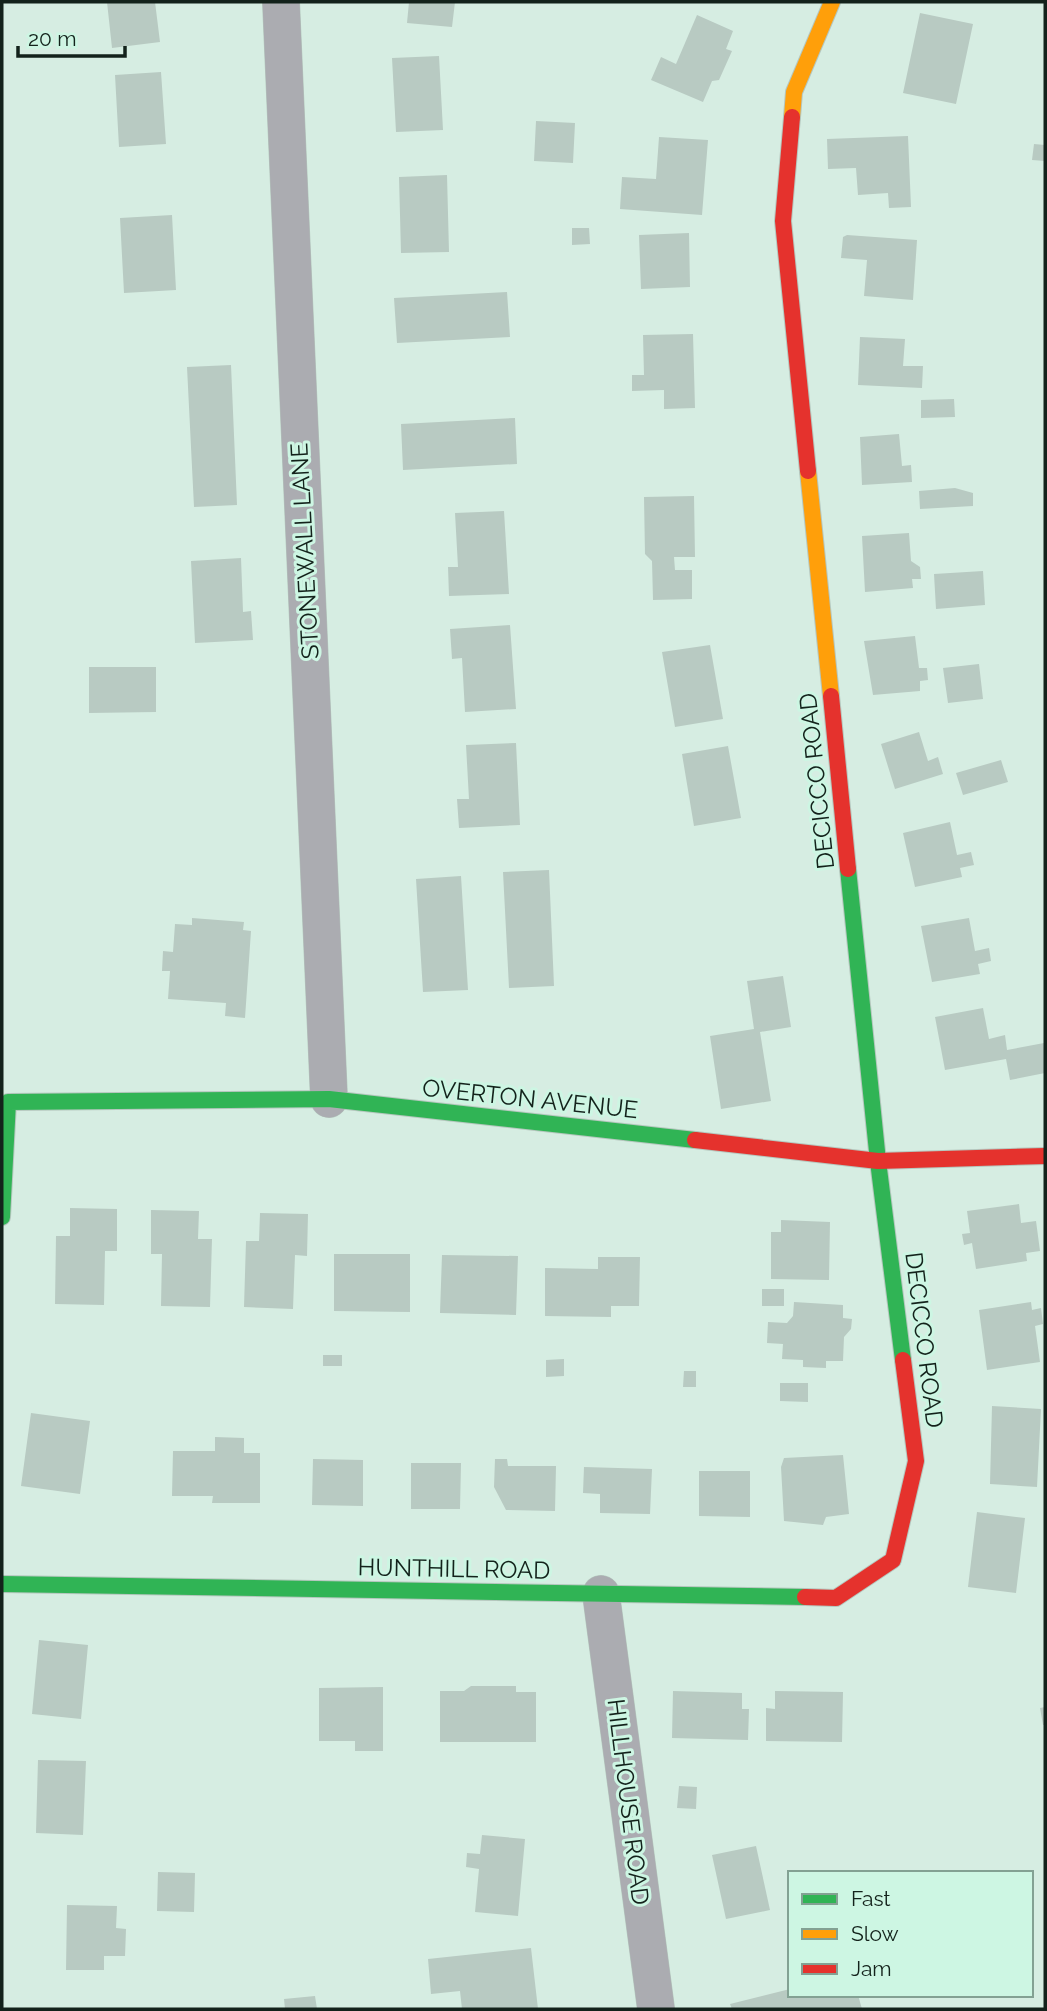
<svg xmlns="http://www.w3.org/2000/svg" width="1047" height="2011" font-family="Raleway,sans-serif">
	<rect width="100%" height="100%" fill="#d6ede2"/>
	<path fill="#b8cac2" d="M107 2H155L160 42 112 48Z
		M409 2H455L452 27 407 23Z
		M920 13 973 24 956 104 903 93Z
		M697 15 733 31 726 49 732 51 719 80 712 81 703 102 651 80 661 57 676 64Z
		M439 56 443 130 396 132 392 58Z
		M161 72 166 144 119 147 115 75Z
		M536 121 575 123 573 163 534 161Z
		M908 136 911 207 889 208 888 193 858 195 856 168 828 169 827 139Z
		M659 137 708 140 702 215 620 209 622 177 656 179Z
		M1034 144 1045 145V161L1032 160Z
		M447 175 449 252 401 253 399 177Z
		M172 215 176 290 124 293 120 218Z
		M572 228H589L590 244 572 245Z
		M689 233 690 287 641 289 639 235Z
		M847 235 917 240 913 300 864 296 867 260 841 258 843 237Z
		M507 292 510 337 397 343 394 298Z
		M693 334 695 408 664 409V390L632 391V375H644L643 335Z
		M860 337 905 339 903 366H923L922 388 858 385Z
		M231 365 237 505 194 507 187 367Z
		M954 399 955 417 921 418V400Z
		M515 418 517 464 403 470 401 424Z
		M899 434 902 466 911 465 912 482 862 485 860 437Z
		M955 488 973 493V506L920 509 919 491Z
		M694 496 695 557H674L675 570H692V599L653 600 652 561 645 554 644 497Z
		M504 511 509 594 449 596 448 567H458L455 513Z
		M909 533 911 561 920 567 921 579H912L913 588 865 592 862 536Z
		M241 558 243 612 251 611 253 640 195 643 191 561Z
		M983 571 985 605 936 609 934 574Z
		M510 625 516 709 465 712 462 658 452 659 450 629Z
		M915 636 919 668H927L928 680 920 681V691L873 695 864 641Z
		M710 645 723 719 675 727 662 652Z
		M979 664 983 699 948 703 943 668Z
		M89 667H156V712L89 713Z
		M919 732 928 761 938 757 943 774 895 789 881 744Z
		M516 743 520 825 459 828 457 799H469L466 745Z
		M728 746 741 818 694 826 682 754Z
		M1001 760 1008 782 963 795 956 773Z
		M950 822 957 855 971 852 974 865 960 868 962 877 915 887 903 833Z
		M549 870 554 986 509 988 503 872Z
		M461 876 468 990 423 992 416 879Z
		M192 918 244 922 243 930 251 931 245 1018 225 1016 226 1003 168 999 170 971H162L163 951 173 952 175 924 192 925Z
		M969 918 975 951 989 948 991 961 978 964 980 974 932 982 921 926Z
		M783 976 791 1027 760 1032 771 1101 721 1109 710 1036 754 1029 747 981Z
		M983 1008 989 1039 1005 1035 1007 1050 1044 1043 1045 1073 1010 1080 1006 1059 945 1070 935 1017Z
		M1019 1204 1021 1223 1036 1221 1040 1251 1026 1253 1027 1261 976 1269 972 1243 964 1245 962 1234 970 1233 967 1211Z
		M70 1208 117 1209V1251H105L104 1305 55 1304 56 1236H70Z
		M151 1210 199 1211 198 1239H212L210 1307 161 1306 162 1254H151Z
		M260 1213 308 1214 307 1256 295 1255 293 1309 244 1307 246 1241H259Z
		M781 1220 830 1222 829 1280 771 1279V1232H781Z
		M334 1254H410V1312L334 1311Z
		M442 1255 518 1256 516 1315 440 1313Z
		M598 1257H640L639 1306H611V1317L545 1316V1268L598 1269Z
		M762 1289H784V1306H762Z
		M794 1302 843 1305V1318L852 1319 851 1329 844 1337 843 1361H826V1368L803 1367V1360L782 1359 783 1344 767 1343 768 1322 787 1323 793 1316Z
		M1031 1302 1032 1310 1041 1308 1043 1324 1035 1326 1040 1362 987 1370 979 1310Z
		M323 1355H342V1366H323Z
		M564 1359V1376L546 1377V1360Z
		M684 1371H696V1387H683Z
		M780 1383H808V1402L780 1401Z
		M992 1406 1041 1409 1037 1487 990 1484Z
		M31 1413 90 1421 80 1494 21 1486Z
		M215 1437 244 1438V1453H260V1503H212L213 1496H172L173 1451H215Z
		M843 1455 849 1514 826 1517 823 1525 784 1521 781 1467 784 1458Z
		M313 1459 363 1460V1506L312 1505Z
		M495 1459H507L508 1466H556L555 1511 506 1510 494 1487Z
		M411 1463H461L460 1509H411Z
		M584 1467 652 1469 650 1514 600 1513V1494L583 1493Z
		M699 1471H750V1517L699 1516Z
		M977 1512 1025 1518 1016 1593 968 1587Z
		M39 1640 88 1645 81 1719 32 1714Z
		M471 1686H516V1692H536V1742H440V1691H464Z
		M383 1687V1751H355V1741H319V1688Z
		M673 1691 742 1693V1709H749L748 1740 672 1738Z
		M775 1691 843 1692 842 1742 766 1741V1708L775 1709Z
		M1045 1707V1725H1043L1040 1708Z
		M38 1760 86 1761 83 1835 36 1833Z
		M679 1786 697 1787 696 1809 677 1808Z
		M482 1835 525 1839 518 1916 475 1912 479 1869 466 1867 467 1853 480 1854Z
		M756 1846 770 1910 726 1919 712 1855Z
		M158 1872 195 1873 194 1912 157 1911Z
		M67 1905 117 1906 116 1928 126 1929 125 1956H104V1970H66Z
		M531 1948 538 2009H462L460 1991 431 1994 428 1959Z
		M790 1989V1995H858L862 2009H732L730 2004Z
		M315 1996 317 2009H285L284 1999Z"/>
	<g fill="none" stroke-linecap="round" stroke-linejoin="round">
		<g stroke="#b5c7be" stroke-width="38">
			<path id="street" d="M281 2 329 1099
				M601 1594 656 2009"/>
		</g>
		<g stroke="#b5c7be" stroke-width="18">
			<path id="fast" d="M848 869 878 1161 903 1360
				M2 1217 8 1102 329 1099 695 1140
				M2 1584 805 1597"/>
		</g>
		<g stroke="#b5c7be" stroke-width="18">
			<path id="slow" d="M792 117 794 92 832 2
				M808 471 831 696"/>
		</g>
		<g stroke="#b5c7be" stroke-width="18">
			<path id="jam" d="M792 117 783 221 808 471
				M831 696 848 869
				M695 1140 878 1161 1045 1156
				M805 1597 836 1598 893 1560 916 1461 903 1360"/>
		</g>
		<use href="#street" stroke="#abacb1" stroke-width="37"/>
		<use href="#fast" stroke="#30b455" stroke-width="16"/>
		<use href="#slow" stroke="#ff9f0a" stroke-width="16"/>
		<use href="#jam" stroke="#e5322d" stroke-width="16"/>
	</g>
	<g text-anchor="middle" stroke-width="6" stroke-linejoin="round" paint-order="stroke">
		<g font-size="24" fill="#13221b" stroke="#cdf6e3">
			<text transform="translate(305 551) rotate(-93)" y="8">STONEWALL LANE</text>
			<text transform="translate(817 781) rotate(-96)" y="8">DECICCO ROAD</text>
			<text transform="translate(530 1099) rotate(6)" y="8">OVERTON AVENUE</text>
			<text transform="translate(924 1340) rotate(83)" y="8">DECICCO ROAD</text>
			<text transform="translate(454 1569) rotate(1)" y="8">HUNTHILL ROAD</text>
			<text transform="translate(628 1802) rotate(83)" y="8">HILLHOUSE ROAD</text>
		</g>
	</g>
	<rect width="1047" height="2011" fill="none" stroke="#13221b" stroke-width="7"/>
	<rect x="788" y="1871" width="245" height="126" fill="#cdf6e3" stroke="#83a193" stroke-width="2"/>
	<rect x="802" y="1894" width="35" height="10" fill="#30b455" stroke="#83a193" stroke-width="2"/>
	<text x="851" y="1906" font-size="21" fill="#13221b">Fast</text>
	<rect x="802" y="1929" width="35" height="10" fill="#ff9f0a" stroke="#83a193" stroke-width="2"/>
	<text x="851" y="1941" font-size="21" fill="#13221b">Slow</text>
	<rect x="802" y="1964" width="35" height="10" fill="#e5322d" stroke="#83a193" stroke-width="2"/>
	<text x="851" y="1976" font-size="21" fill="#13221b">Jam</text>
	<path d="M18 46v10h107v-10" fill="none" stroke="#13221b" stroke-width="3.5"/>
	<text x="28" y="46" font-size="21" fill="#13221b" stroke="#cdf6e3" stroke-width="5" paint-order="stroke">20 m</text>
</svg>
